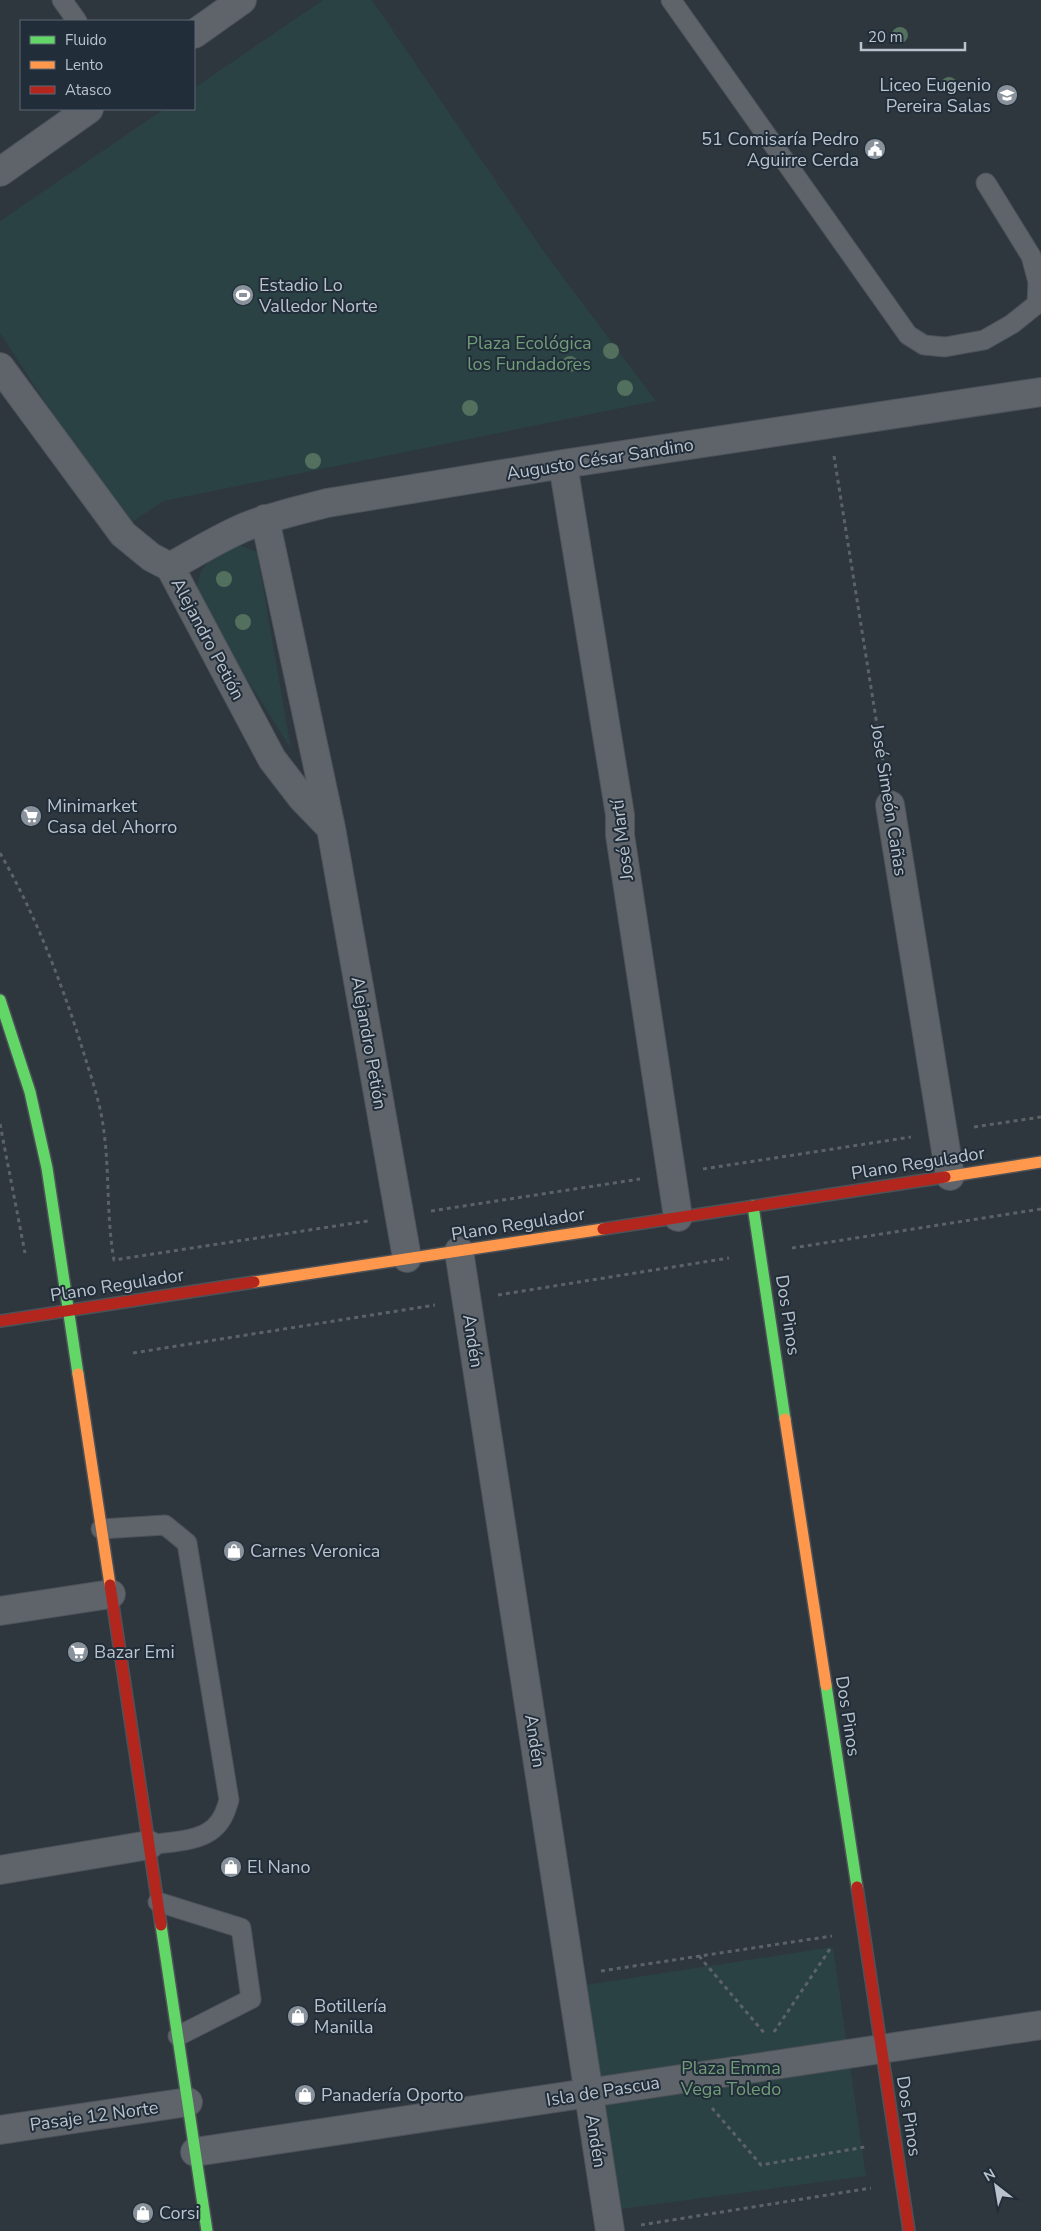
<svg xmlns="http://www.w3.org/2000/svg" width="1041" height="2231" font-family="'Nunito Sans',sans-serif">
	<rect width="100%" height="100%" fill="#2e363e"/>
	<path fill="#2b4244" d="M323 0H372L547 256 656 401 164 501 126 526 0 333V221L164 109H194V88Z
		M239 545 257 552 291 749 197 600C197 562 208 560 239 545Z
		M833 1947 866 2176 621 2209 585 1985Z"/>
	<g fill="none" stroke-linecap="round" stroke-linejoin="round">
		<g stroke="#4d5258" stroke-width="21">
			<path id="lane" d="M62 0 77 21
				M671 0 908 335 924 345 945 347 984 340 1012 324 1037 304 1038 282 1031 256 986 183
				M101 1529 165 1525 187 1543 229 1800C226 1810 223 1820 214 1828 199 1842 168 1842 149 1845
				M158 1902 241 1928 251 1999 178 2036"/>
		</g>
		<g stroke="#4d5258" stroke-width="30">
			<path id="street" d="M194 34 242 0
				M0 172 89 109
				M0 367 123 534 151 557 170 567 272 759 302 798 331 828
				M563 464 620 815V835L678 1217
				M265 519 331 828 407 1258
				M170 567C195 553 219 538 245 527 272 516 300 510 327 503L563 464 1041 392
				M890 805 950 1176
				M459 1251 610 2231
				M0 1611 111 1594
				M0 1870 149 1845
				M0 2130 188 2102
				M195 2152 1041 2025"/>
		</g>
		<g stroke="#4d5258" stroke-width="14">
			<path id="fast" d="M0 1000 30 1092 47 1168 78 1374
				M753 1206 785 1419
				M826 1685 857 1887
				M161 1925 207 2231"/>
		</g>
		<g stroke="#4d5258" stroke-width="14">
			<path id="slow" d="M945 1177 1041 1162
				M254 1282 603 1229
				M78 1374 110 1585
				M785 1419 826 1685"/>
		</g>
		<g stroke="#4d5258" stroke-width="14">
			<path id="jam" d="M603 1229 945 1177
				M0 1321 254 1282
				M110 1585 161 1925
				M857 1887 909 2231"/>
		</g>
		<path stroke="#5c6367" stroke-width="3" stroke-dasharray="4 4" stroke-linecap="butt" d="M834 456 885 775
			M0 853C34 912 59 976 80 1041 88 1068 99 1097 103 1125 110 1170 106 1216 114 1260L368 1221
			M0 1124 25 1253
			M974 1127 1041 1117
			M703 1169 911 1137
			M431 1211 640 1179
			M792 1248 1041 1209
			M498 1295 729 1258
			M133 1353 435 1305
			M699 1956 765 2034
			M601 1971 832 1936
			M774 2032 832 1946
			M712 2108 761 2165 865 2147
			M641 2225 871 2188"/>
		<use href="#lane" stroke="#5f646b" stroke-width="19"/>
		<use href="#street" stroke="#5f646b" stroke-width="28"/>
		<use href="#fast" stroke="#63d668" stroke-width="11"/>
		<use href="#slow" stroke="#ff974d" stroke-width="11"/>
		<use href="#jam" stroke="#b3261e" stroke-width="11"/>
	</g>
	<g fill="#536f5e">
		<circle cx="900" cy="35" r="8"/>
		<circle cx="949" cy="85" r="8"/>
		<circle cx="611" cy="351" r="8"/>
		<circle cx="570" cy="364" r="8"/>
		<circle cx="625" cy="388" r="8"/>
		<circle cx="470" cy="408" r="8"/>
		<circle cx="313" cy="461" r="8"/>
		<circle cx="224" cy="579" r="8"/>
		<circle cx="243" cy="622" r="8"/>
	</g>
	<defs>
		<g id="school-disc" transform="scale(1.125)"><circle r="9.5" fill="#89929b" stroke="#212d39"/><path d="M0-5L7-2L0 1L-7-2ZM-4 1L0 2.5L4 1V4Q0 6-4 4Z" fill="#fff"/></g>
		<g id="civic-disc" transform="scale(1.125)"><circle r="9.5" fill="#89929b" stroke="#212d39"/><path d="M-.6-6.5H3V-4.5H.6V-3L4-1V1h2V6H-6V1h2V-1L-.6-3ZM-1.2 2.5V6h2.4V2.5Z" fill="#fff"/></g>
		<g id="stadium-disc" transform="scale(1.125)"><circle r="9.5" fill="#89929b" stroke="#212d39"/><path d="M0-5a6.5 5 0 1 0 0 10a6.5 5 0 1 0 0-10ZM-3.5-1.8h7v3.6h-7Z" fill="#fff"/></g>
		<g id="supermarket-disc" transform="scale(1.125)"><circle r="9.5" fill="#89929b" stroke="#212d39"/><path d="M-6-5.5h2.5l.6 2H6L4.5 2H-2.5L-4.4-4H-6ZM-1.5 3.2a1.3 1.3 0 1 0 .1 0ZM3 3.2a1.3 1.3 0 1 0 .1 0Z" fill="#fff"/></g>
		<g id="shop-disc" transform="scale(1.125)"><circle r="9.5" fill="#89929b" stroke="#212d39"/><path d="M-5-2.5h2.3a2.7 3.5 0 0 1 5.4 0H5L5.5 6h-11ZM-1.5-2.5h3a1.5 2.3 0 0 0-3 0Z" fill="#fff"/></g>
	</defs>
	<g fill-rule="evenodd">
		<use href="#school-disc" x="1007" y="95"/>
		<use href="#civic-disc" x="875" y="149"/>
		<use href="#stadium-disc" x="243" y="295"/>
		<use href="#supermarket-disc" x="31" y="816"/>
		<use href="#shop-disc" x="234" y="1551"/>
		<use href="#supermarket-disc" x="78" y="1652"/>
		<use href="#shop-disc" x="231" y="1867"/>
		<use href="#shop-disc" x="298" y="2016"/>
		<use href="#shop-disc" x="305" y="2095"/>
		<use href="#shop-disc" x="143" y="2213"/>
	</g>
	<g text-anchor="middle" stroke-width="4" stroke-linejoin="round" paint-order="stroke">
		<g font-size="18" fill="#bac3cd" stroke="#212d39" text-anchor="start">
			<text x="991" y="91" text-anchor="end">Liceo Eugenio<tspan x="991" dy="21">Pereira Salas</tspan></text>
			<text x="859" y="145" text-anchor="end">51 Comisaría Pedro<tspan x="859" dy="21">Aguirre Cerda</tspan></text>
			<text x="259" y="291">Estadio Lo<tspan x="259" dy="21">Valledor Norte</tspan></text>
			<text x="47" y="812">Minimarket<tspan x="47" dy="21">Casa del Ahorro</tspan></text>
			<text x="250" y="1557">Carnes Veronica</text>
			<text x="94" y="1658">Bazar Emi</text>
			<text x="247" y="1873">El Nano</text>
			<text x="314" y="2012">Botillería<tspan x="314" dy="21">Manilla</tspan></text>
			<text x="321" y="2101">Panadería Oporto</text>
			<text x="159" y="2219">Corsi</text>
		</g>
		<g font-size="18" fill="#719e78" stroke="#212d39">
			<text x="529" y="349">Plaza Ecológica<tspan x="529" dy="21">los Fundadores</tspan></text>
			<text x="731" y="2074">Plaza Emma<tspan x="731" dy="21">Vega Toledo</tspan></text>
		</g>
		<g font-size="18" fill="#bac3cd" stroke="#212d39">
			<text transform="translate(600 459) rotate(-9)" y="6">Augusto César Sandino</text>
			<text transform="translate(208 639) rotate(62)" y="6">Alejandro Petión</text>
			<text transform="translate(889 800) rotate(81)" y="6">José Simeón Cañas</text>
			<text transform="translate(622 840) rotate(-97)" y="6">José Martí</text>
			<text transform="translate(369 1043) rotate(80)" y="6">Alejandro Petión</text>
			<text transform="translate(918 1163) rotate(-9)" y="6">Plano Regulador</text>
			<text transform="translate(518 1224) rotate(-9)" y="6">Plano Regulador</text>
			<text transform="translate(117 1285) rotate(-9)" y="6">Plano Regulador</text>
			<text transform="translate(788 1315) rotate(81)" y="6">Dos Pinos</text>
			<text transform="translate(473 1341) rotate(81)" y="6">Andén</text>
			<text transform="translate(848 1716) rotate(81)" y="6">Dos Pinos</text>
			<text transform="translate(535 1741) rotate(81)" y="6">Andén</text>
			<text transform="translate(603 2091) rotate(-9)" y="6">Isla de Pascua</text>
			<text transform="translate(94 2116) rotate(-8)" y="6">Pasaje 12 Norte</text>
			<text transform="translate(909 2116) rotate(81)" y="6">Dos Pinos</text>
			<text transform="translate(596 2141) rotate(81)" y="6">Andén</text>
		</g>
	</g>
	<rect x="20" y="20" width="175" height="90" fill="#212d39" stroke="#5e6974"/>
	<rect x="30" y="36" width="25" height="8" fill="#63d668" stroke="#5e6974"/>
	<text x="65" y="45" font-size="15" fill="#bac3cd">Fluido</text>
	<rect x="30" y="61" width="25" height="8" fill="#ff974d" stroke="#5e6974"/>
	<text x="65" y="70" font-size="15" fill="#bac3cd">Lento</text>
	<rect x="30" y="86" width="25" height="8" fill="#b3261e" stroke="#5e6974"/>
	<text x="65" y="95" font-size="15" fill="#bac3cd">Atasco</text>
	<g transform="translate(996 2186) rotate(329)" stroke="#212d39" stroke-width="4" paint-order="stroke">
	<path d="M0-4L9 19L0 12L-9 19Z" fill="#bac3cd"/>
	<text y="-8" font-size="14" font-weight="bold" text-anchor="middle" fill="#bac3cd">N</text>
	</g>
	<path d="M861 42v8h104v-8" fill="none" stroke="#bac3cd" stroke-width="2.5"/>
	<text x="868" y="42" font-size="15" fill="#bac3cd" stroke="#212d39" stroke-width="4" paint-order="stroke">20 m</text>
</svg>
